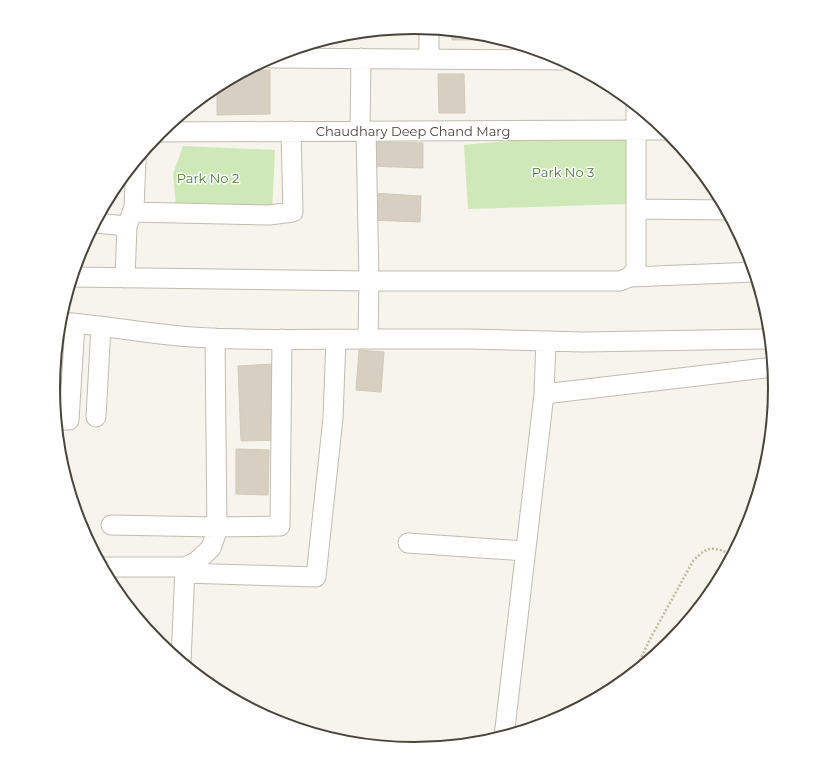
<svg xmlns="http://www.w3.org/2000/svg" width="829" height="777" font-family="Montserrat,sans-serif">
	<rect width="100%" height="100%" fill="#f6f4ec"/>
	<path fill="#cee8b7" d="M628 135 626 204 468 209 464 145 537 138Z
		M183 146 275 150 272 212 176 207 173 174Z"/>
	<path fill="#d7d0c2" stroke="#d2c9b5" d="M452 31 485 34 496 37 497 40H452Z
		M247 70H270V114L217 115V86Z
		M438 74H464L465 113H439Z
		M370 142 423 143V168L369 166Z
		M372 193 421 196 420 222 370 220Z
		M359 350 384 352 381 392 356 390Z
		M274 364 277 440 241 441 238 366Z
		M236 449 269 450 268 495 236 494Z"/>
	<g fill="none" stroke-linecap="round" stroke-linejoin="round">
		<g stroke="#c1bcaf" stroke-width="21">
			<path id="street" d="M429 28V59
				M271 58 563 60
				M360 131 361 58
				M366 131 369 281 368 339H468L583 342 771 339
				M160 132 666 130
				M636 209 727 210
				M132 212 269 215 293 212 291 131
				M95 223 127 226
				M72 277 369 281H620L630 277 636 269V105
				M630 277 755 272
				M125 278 127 226 134 208 136 160
				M60 322C104 325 148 334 192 337 251 341 310 339 368 339
				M544 394 546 341
				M96 417 101 326
				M56 420H69L75 324
				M111 525 217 527 280 526 282 339
				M408 543 525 551
				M102 567H185L196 562 211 548 217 531 215 338
				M184 573 316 577 333 418 336 339
				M181 662 185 567
				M504 737 544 394 774 367"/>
		</g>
		<path stroke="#c2b9a1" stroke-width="2.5" stroke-dasharray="2 2" stroke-linecap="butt" d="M633 675 650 639 693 561C708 545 715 546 733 556"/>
		<use href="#street" stroke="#fff" stroke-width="19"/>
	</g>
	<g text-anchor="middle" stroke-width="3" stroke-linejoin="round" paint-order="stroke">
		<g font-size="13" fill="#4a453a" stroke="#fff">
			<text x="413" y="136">Chaudhary Deep Chand Marg</text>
		</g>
		<g font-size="13" fill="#457b2e" stroke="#fff">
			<text x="563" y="177">Park No 3</text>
			<text x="208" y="183">Park No 2</text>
		</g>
	</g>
	<path d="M0 0H829V777H0ZM60 388a354 354 0 1 1 708 0a354 354 0 1 1-708 0Z" fill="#fff" fill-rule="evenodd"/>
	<path fill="none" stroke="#4a453a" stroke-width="2" d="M60 388a354 354 0 1 1 708 0a354 354 0 1 1-708 0Z"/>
</svg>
